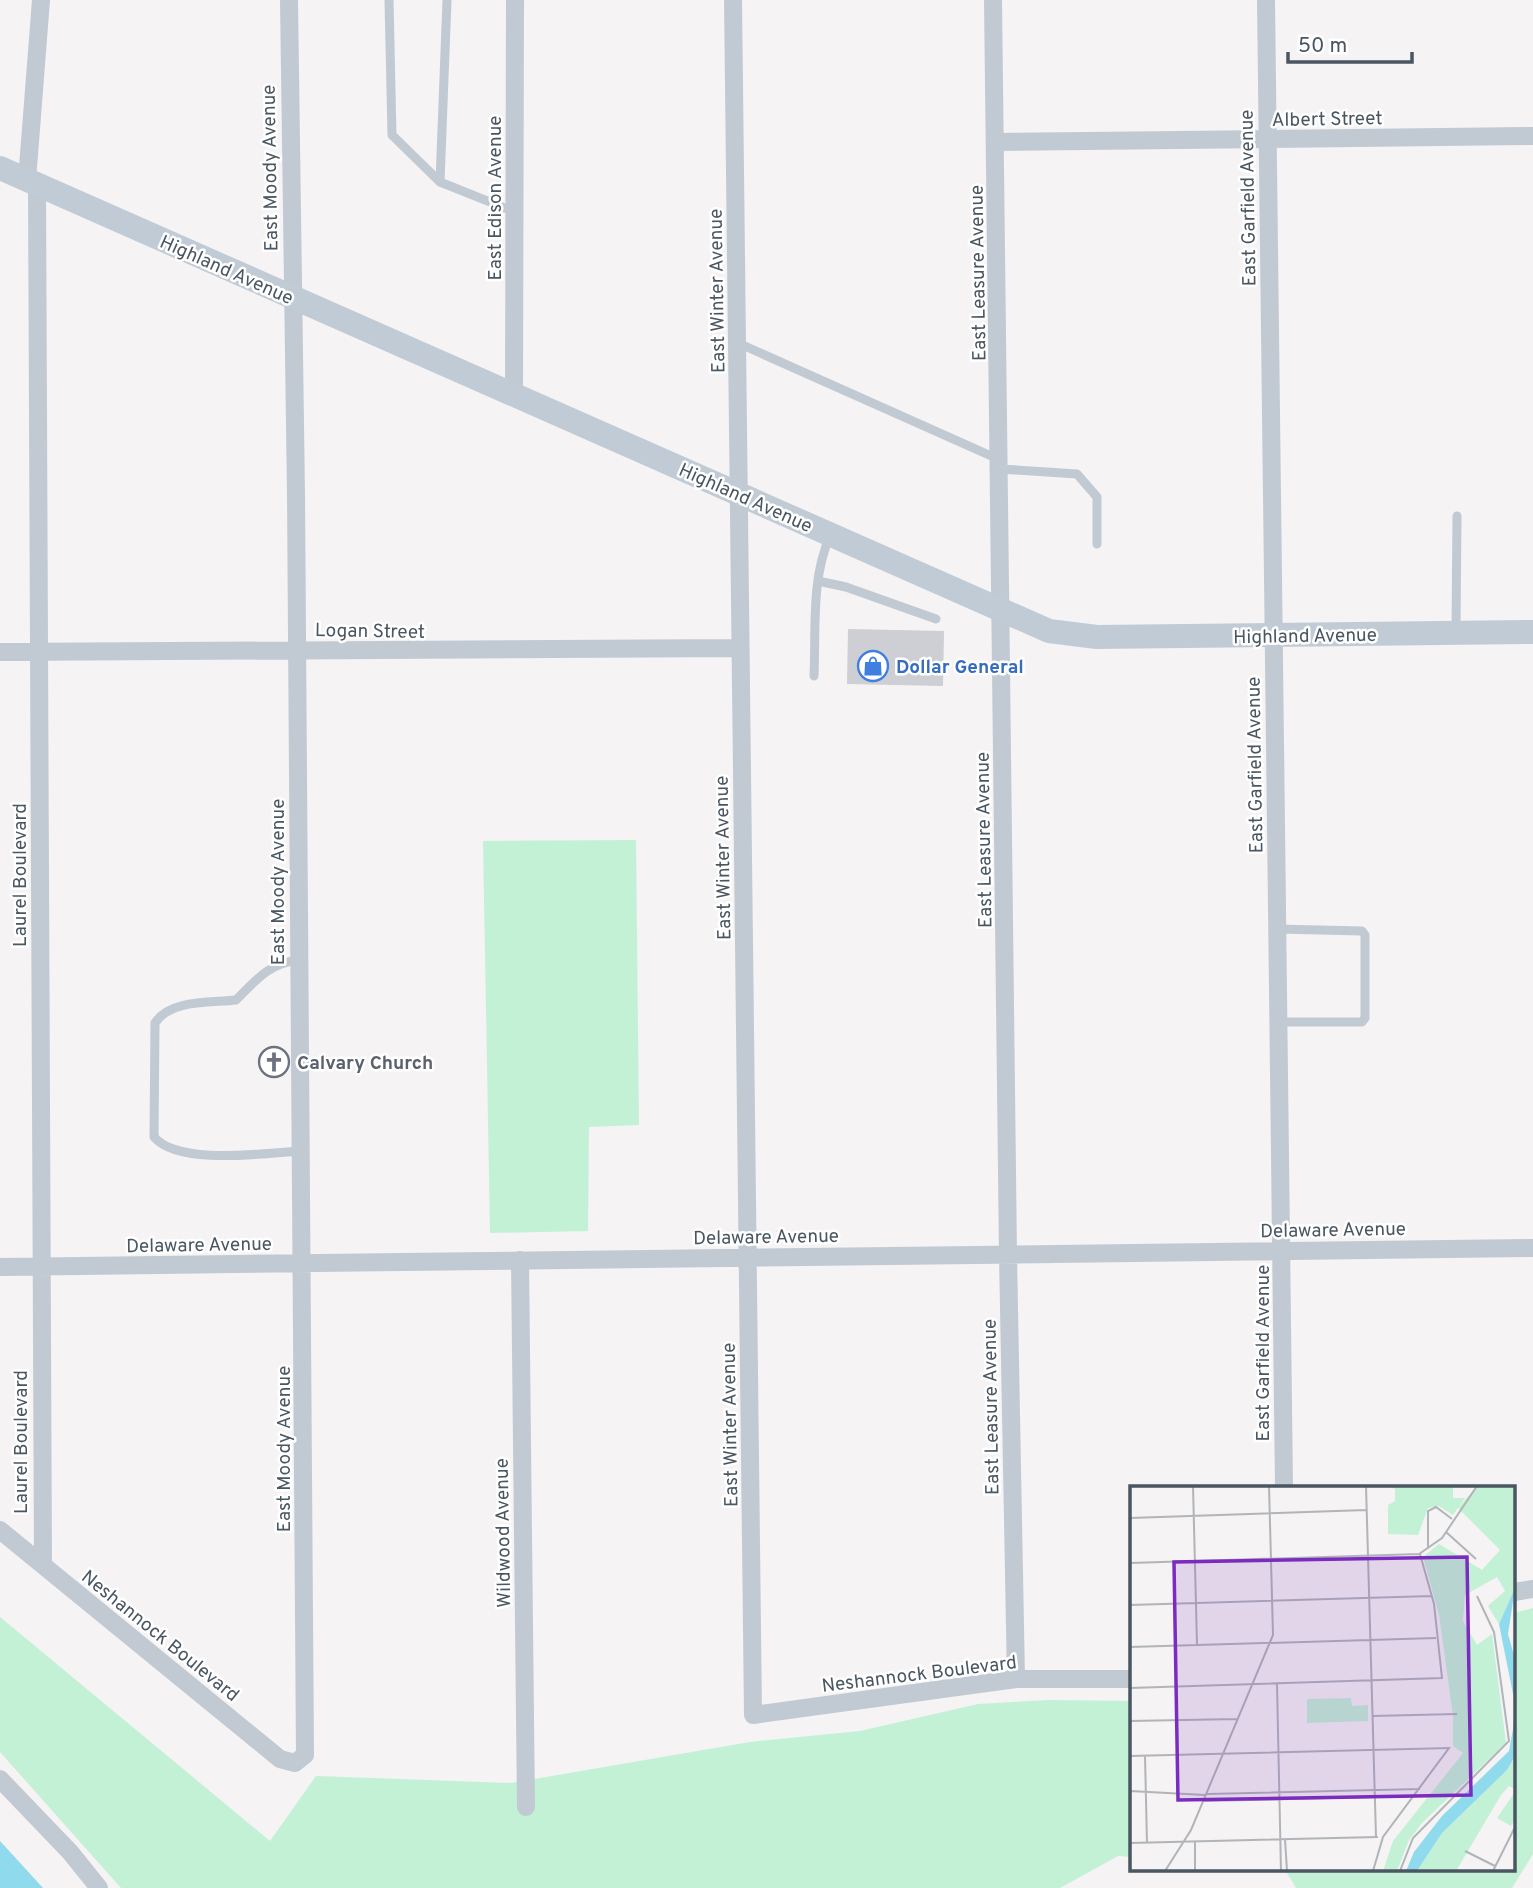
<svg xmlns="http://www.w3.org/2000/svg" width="1533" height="1888" font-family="Overpass,sans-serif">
	<rect width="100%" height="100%" fill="#f5f3f3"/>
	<path fill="#c3f1d5" d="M636 840 639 1125 589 1127 588 1231 490 1233 483 841Z
		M1533 1608V1854L1512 1888H1296L1287 1873 1244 1869H1514V1613Z
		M0 1617 270 1841 316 1776 511 1783 750 1742 860 1731 978 1704 1049 1700 1132 1701V1857L1118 1856 1060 1888H121L0 1752Z"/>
	<path fill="#90daee" d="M0 1841 43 1888H0Z"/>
	<path fill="#cdcfd5" d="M848 629 944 631 943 686 847 684Z"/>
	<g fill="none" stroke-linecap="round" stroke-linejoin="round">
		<path stroke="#c1cad2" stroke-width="9" d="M389 0 392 135 440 182 515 212
			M440 182 447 0
			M738 343 998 459
			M1001 469 1077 474 1097 497V544
			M818 581 846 587 936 619
			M1456 630 1457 516
			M814 676C816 630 811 578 830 536
			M1277 929 1362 931 1365 935V1018L1362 1022H1278
			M299 960C269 963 256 980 236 1000 211 1003 170 999 155 1023L154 1137C179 1166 265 1153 301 1151"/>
		<path stroke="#c1cad2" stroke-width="18" d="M733 0 753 1715 1016 1679H1132
			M993 0 1008 1255 1016 1679
			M1266 0 1284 1487
			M996 142 1533 136
			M27 180 41 0
			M37 185 43 1565
			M514 395 515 0
			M0 652 739 648
			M520 1260 526 1807
			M0 1267 1533 1248
			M0 1530 280 1759 295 1763 305 1755 296 495 289 0
			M1514 1592 1533 1589
			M0 1779 70 1852 99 1888"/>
		<path stroke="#c1cbd6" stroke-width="24" d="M0 168 1049 631 1097 637 1533 632"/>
	</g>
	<defs>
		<g id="shop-ring" transform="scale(1.575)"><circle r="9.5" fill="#fff" stroke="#3f7fe0" stroke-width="1.5"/><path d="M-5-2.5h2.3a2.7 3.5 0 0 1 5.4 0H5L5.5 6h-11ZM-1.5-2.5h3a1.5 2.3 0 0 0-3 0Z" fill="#3f7fe0"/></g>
		<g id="church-ring" transform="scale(1.575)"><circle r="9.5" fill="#fff" stroke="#6b7280" stroke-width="1.5"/><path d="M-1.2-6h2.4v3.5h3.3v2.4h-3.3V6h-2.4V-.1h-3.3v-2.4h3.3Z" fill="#6b7280"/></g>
	</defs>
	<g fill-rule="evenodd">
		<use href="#shop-ring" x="873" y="666"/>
		<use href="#church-ring" x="274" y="1062"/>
	</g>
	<g text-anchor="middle" stroke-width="5" stroke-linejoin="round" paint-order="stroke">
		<g font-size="19" fill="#4a5661" stroke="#fff">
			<text transform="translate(1327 118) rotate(-1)" y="7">Albert Street</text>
			<text transform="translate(269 168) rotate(-91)" y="7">East Moody Avenue</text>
			<text transform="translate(494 198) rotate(-90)" y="7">East Edison Avenue</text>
			<text transform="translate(1247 198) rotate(-91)" y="7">East Garfield Avenue</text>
			<text transform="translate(227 269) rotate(24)" y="7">Highland Avenue</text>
			<text transform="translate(977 273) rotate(-91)" y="7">East Leasure Avenue</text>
			<text transform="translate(716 291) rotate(-91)" y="7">East Winter Avenue</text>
			<text transform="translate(746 497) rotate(24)" y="7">Highland Avenue</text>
			<text transform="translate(370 630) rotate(1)" y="7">Logan Street</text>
			<text transform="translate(1305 635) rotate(-1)" y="7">Highland Avenue</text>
			<text transform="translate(1254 765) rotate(-91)" y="7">East Garfield Avenue</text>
			<text transform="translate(983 840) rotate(-91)" y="7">East Leasure Avenue</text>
			<text transform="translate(722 858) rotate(-91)" y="7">East Winter Avenue</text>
			<text transform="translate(19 875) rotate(-90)" y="7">Laurel Boulevard</text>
			<text transform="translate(277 882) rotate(-90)" y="7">East Moody Avenue</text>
			<text transform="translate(1333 1229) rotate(-1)" y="7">Delaware Avenue</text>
			<text transform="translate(766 1236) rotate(-1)" y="7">Delaware Avenue</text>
			<text transform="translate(199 1244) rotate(-1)" y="7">Delaware Avenue</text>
			<text transform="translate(1262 1353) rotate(-90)" y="7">East Garfield Avenue</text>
			<text transform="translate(990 1407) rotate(-91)" y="7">East Leasure Avenue</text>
			<text transform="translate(729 1425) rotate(-91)" y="7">East Winter Avenue</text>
			<text transform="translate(20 1442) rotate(-90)" y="7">Laurel Boulevard</text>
			<text transform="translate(283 1449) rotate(-90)" y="7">East Moody Avenue</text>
			<text transform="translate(502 1533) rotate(-91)" y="7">Wildwood Avenue</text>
			<text transform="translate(161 1635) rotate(39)" y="7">Neshannock Boulevard</text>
			<text transform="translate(919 1673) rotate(-7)" y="7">Neshannock Boulevard</text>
		</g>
		<g font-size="19" font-weight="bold" fill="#366cbe" stroke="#fff" text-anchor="start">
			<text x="896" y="673">Dollar General</text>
		</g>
		<g font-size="19" font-weight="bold" fill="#5b616d" stroke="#fff" text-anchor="start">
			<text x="297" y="1069">Calvary Church</text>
		</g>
	</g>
	<g transform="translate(1130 1486)">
		<rect width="385" height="385" fill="#f5f3f3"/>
		<path d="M256 0 323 1V12H335L323 29 309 20 298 22 288 49 258 48V19L265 15V3ZM347 0H385V102L369 138 358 120 375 105 367 91 335 109 333 135 347 159 362 148 376 257 292 337 279 354 267 385H253L263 355 333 267 323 260V230L309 129 293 71 309 58 352 84 370 64 328 22ZM221 212 222 220 238 219V235L177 237V213ZM385 270V303L379 300 371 309 326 385H287L312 347 377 284ZM385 306V333L381 340 367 332Z" fill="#c3f1d5"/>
		<path d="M385 102 378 148 385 173V218L369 138ZM385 232V270L377 284 312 347 287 385H276L284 366 312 330 379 265Z" fill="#90daee"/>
		<path fill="none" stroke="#b1b4b9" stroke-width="2" d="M63 0 67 159M236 0 246 351M0 32 236 24M316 46 346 73M298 62V25L306 21 322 33M0 77 289 68 312 52 347 0M0 119 302 110M0 161 306 152M147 198 151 385M0 202 312 192 304 118 290 68M242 230 327 228M0 235 108 233M0 270 319 262 253 351 243 385M15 270 17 357M0 305 75 309M77 308 290 303M74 315 285 310M155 353 157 385M65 355V385M0 357 248 351M335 365 365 380M35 385 61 344 143 149 139 0M270 385 283 352 379 255 364 146 347 110M363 385 384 343"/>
		<path fill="#7b2cbf" fill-opacity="0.15" stroke="#7b2cbf" stroke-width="3.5" d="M337 71 341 309 48 314 44 76Z"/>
		<rect width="385" height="385" fill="none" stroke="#4a5661" stroke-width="3.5"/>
	</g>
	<path d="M1288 52v10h124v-10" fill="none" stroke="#4a5661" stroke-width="3.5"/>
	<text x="1298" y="52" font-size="21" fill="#4a5661" stroke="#ffffff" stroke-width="5" paint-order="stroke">50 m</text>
</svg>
